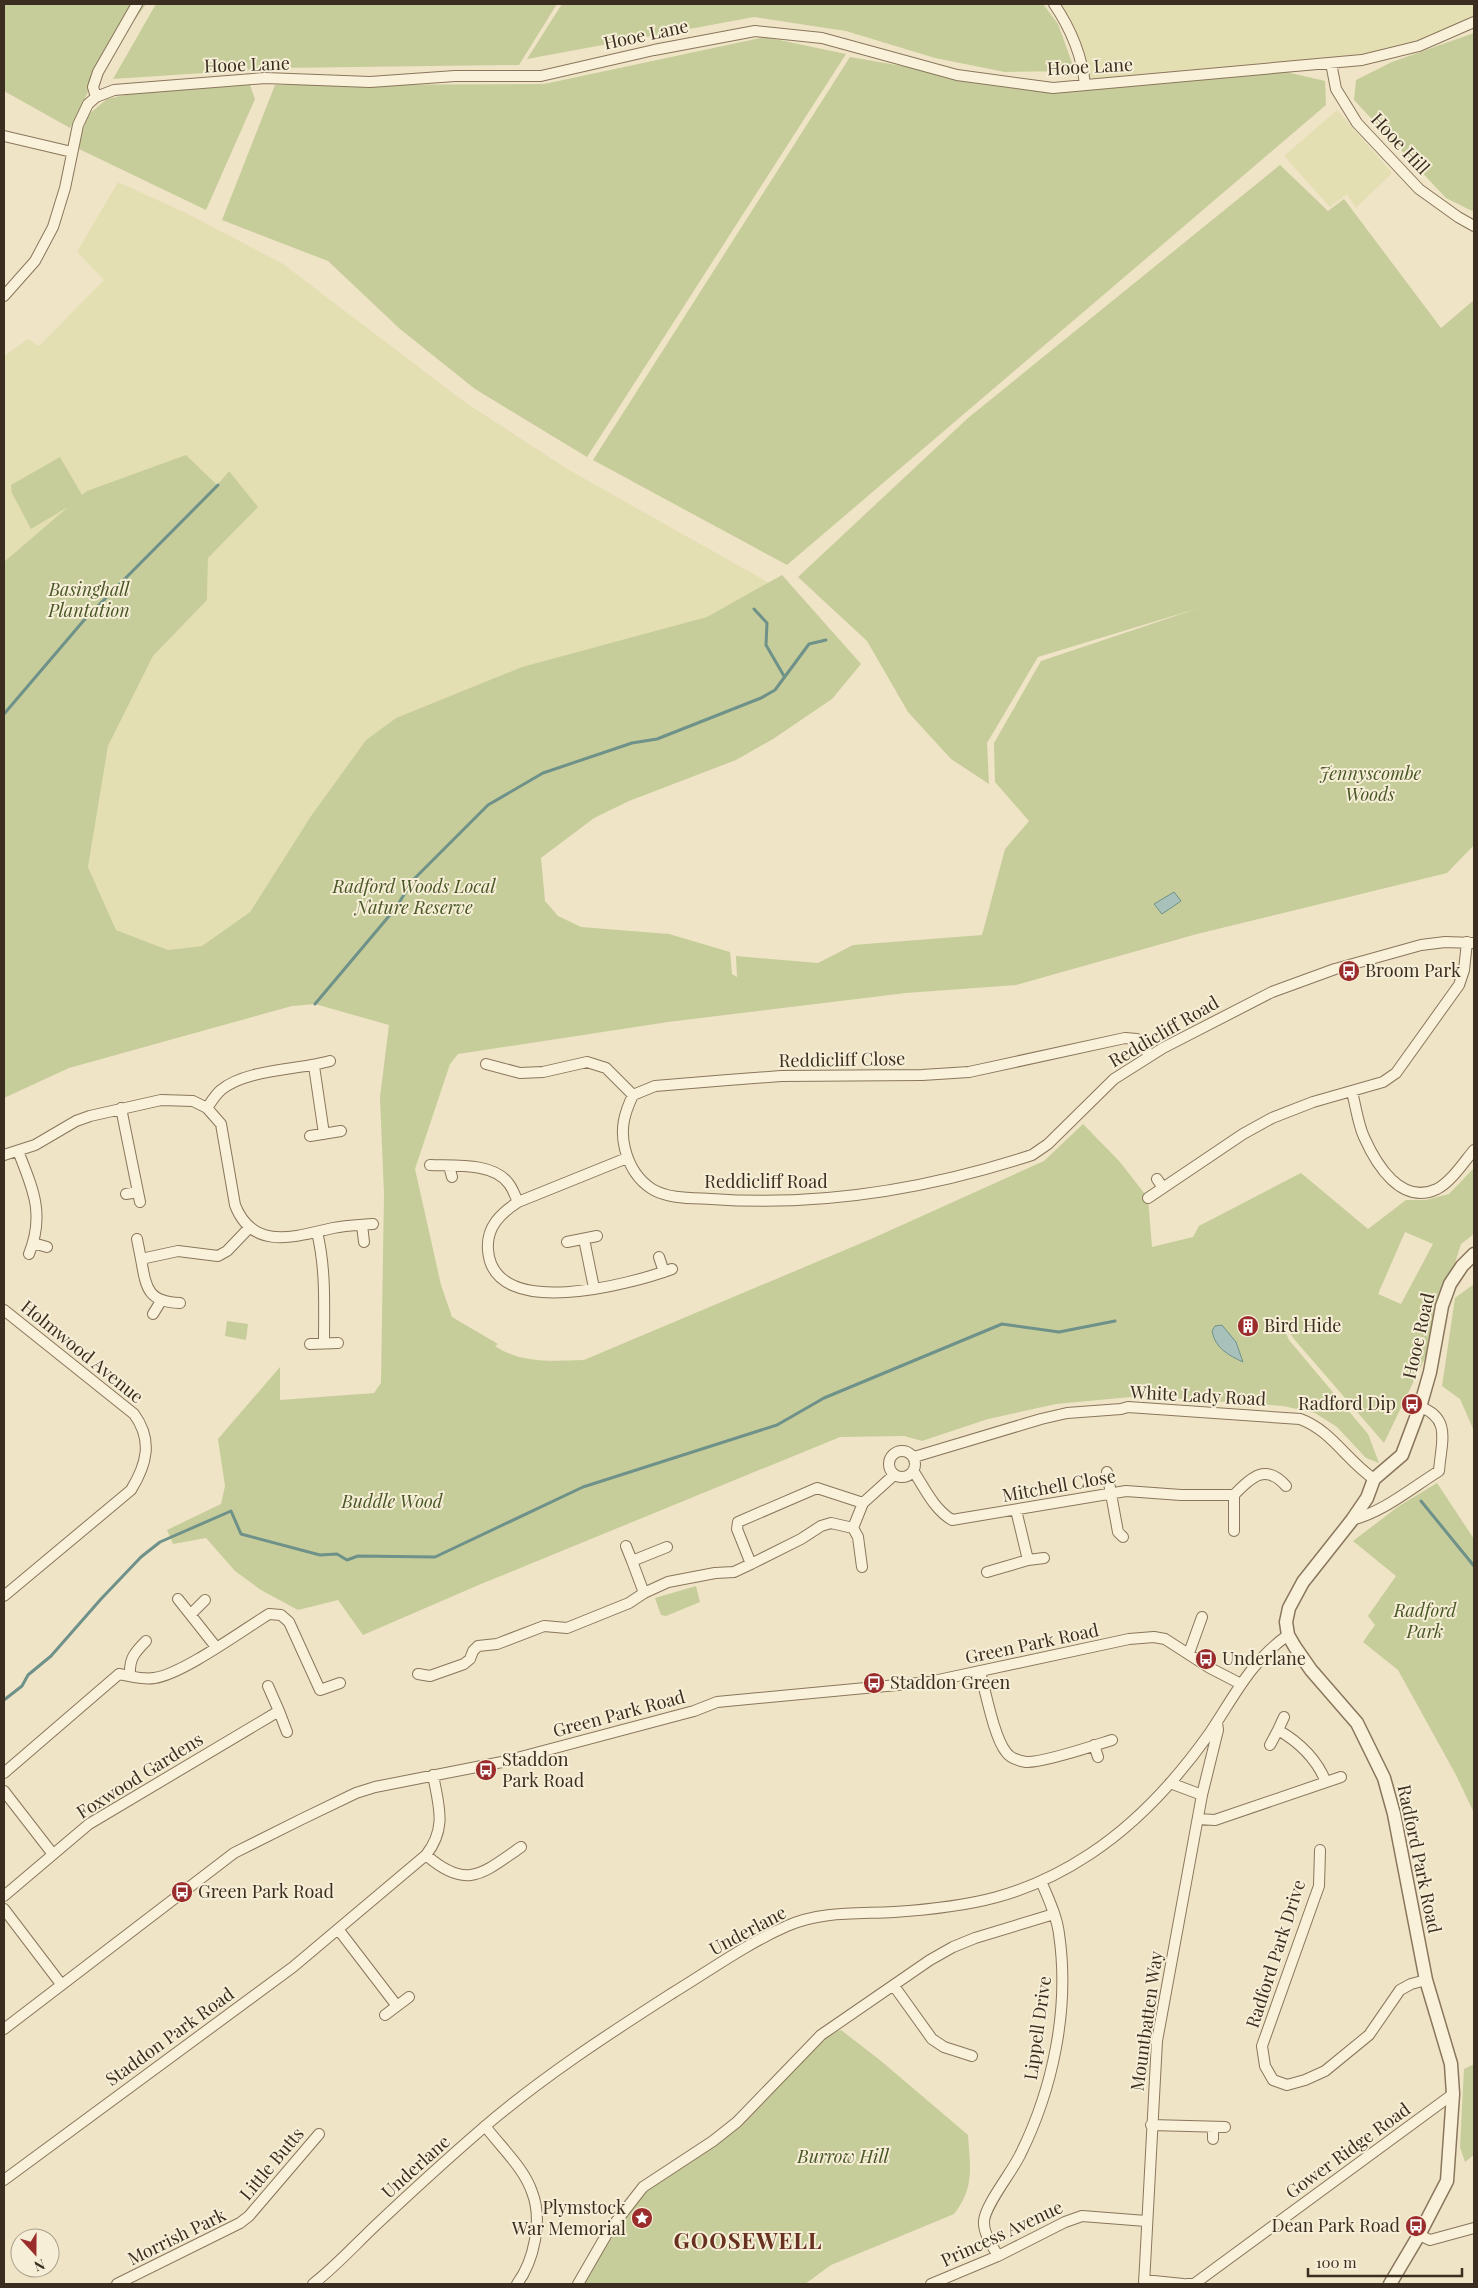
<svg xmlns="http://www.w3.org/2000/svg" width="1478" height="2288" font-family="'Playfair Display',serif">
	<rect width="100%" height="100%" fill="#efe4c6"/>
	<path fill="#e4deb3" d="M1051 4H1474V20L1419 46 1331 63 1084 79 1074 38Z
		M1337 110 1392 173 1356 208 1347 194 1330 207 1284 156Z
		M118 182 188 214 283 264 466 403 569 470 771 584 707 617 648 635 522 667 396 718 366 740 311 816 250 912 202 946 168 950 116 930 88 867 108 746 153 656 207 600 208 558 228 471 218 485 87 491 4 562V356L28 339 39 346 104 280 77 252Z"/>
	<path fill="#c6cd9a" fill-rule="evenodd" d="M4 4H146L98 72 70 128 4 91Z
		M156 4H557L519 65 277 68 113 79Z
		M562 4H1043L1058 24 1075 71 1005 72 935 58 846 31 754 17 527 59Z
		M1474 33V212L1446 198 1354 100 1356 80 1392 62Z
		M765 37 846 54 587 457 475 389 400 329 328 261 222 220 275 85 544 84Z
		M850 57 1053 92 1282 71 1325 81 1326 105 787 565 593 460Z
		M250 85 255 99 206 210 77 148 88 115 107 99 139 92Z
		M1280 165 1328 211 1344 199 1441 328 1474 300V845L1447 873 1197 934 1016 985 906 993 668 1022 458 1054 450 1064 415 1169 441 1285 452 1317 498 1344 495 1346C522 1364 553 1361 584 1360L871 1239 1044 1161 1083 1124 1120 1162 1148 1198 1152 1247 1193 1237 1199 1226 1301 1173 1368 1229 1406 1200H1426L1449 1194 1474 1168V1234L1461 1244 1425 1358 1384 1443 1294 1339 1279 1318 1289 1340 1368 1434 1379 1463 1366 1458 1337 1427 1315 1413 1283 1406 1141 1396 1056 1404 988 1419 922 1441 904 1436 840 1437 481 1584 363 1635 338 1600 298 1610 261 1590 235 1571 206 1538 173 1544 167 1530 221 1504 225 1486 218 1439 280 1367V1400L374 1393 381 1383 384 1194 380 1097 389 1025 315 1004 292 1006 69 1068 4 1098V562L68 507 31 529 12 493 11 485 60 457 82 495 87 491 186 455 217 485 229 471 258 507 208 558 207 600 153 656 108 746 88 867 116 930 168 950 202 946 250 912 311 816 366 740 396 718 522 667 707 617 782 575 861 664 832 699 773 739 736 760 629 801 594 818 541 858 545 901 558 916 581 927 669 934 730 952 732 974 737 977 736 956 818 963 853 945 982 935 1005 849 1029 821 995 782 994 743 1041 661 1199 608 1038 657 987 743 989 784 951 759 908 712 867 641 798 577 968 418ZM1405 1232 1433 1244 1401 1304 1378 1294Z
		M1474 1284V1431L1460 1399 1442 1386 1455 1298Z
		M227 1321 248 1324 246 1340 225 1336Z
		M1437 1483 1474 1539V1813L1456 1775 1398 1670 1363 1642 1375 1625 1368 1616 1396 1576 1353 1541 1399 1506Z
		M696 1586 700 1602 666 1616 661 1615 655 1598Z
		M841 2030 881 2061 968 2135C970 2166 975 2188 954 2214L831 2265 805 2284H583L599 2256 645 2190 696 2156 812 2049 831 2033Z
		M1474 2064V2155L1465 2162 1460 2147 1464 2069Z"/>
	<path fill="#a8c2bb" stroke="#6e9189" d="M1174 892 1181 901 1162 914 1154 904Z
		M1222 1325 1236 1342 1243 1362C1228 1355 1215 1348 1212 1331L1215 1326Z"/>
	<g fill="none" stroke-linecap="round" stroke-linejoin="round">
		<path stroke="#6e9189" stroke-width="3" d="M754 609 767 623 766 645 784 676
			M4 714 85 619 218 485
			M315 1004 395 909 414 879 488 805 543 773 632 743 657 739 761 698 775 690 809 644 826 640
			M1421 1501 1474 1566
			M4 1700 22 1686 28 1675 51 1656 101 1599 141 1557 160 1542 231 1511 241 1534 320 1555 337 1554 347 1560 358 1556 435 1557 583 1487 777 1425 824 1398 1002 1324 1059 1332 1115 1321"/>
		<g stroke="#8a765c" stroke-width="12">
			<path id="minor" d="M1054 4C1071 29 1082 55 1085 85
				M1331 63 1336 89 1357 123 1419 189 1458 217 1474 226
				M96 97 93 87 98 72 137 4
				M4 136 72 152
				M4 296 35 261 53 227 65 188 78 125 88 104 96 97 114 90 265 78 370 82 455 76H541L654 50 755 31 822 38 957 75 1053 88 1362 60 1419 46 1474 22
				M1150 1056 1137 1039 1125 1038 969 1072 922 1075 781 1076 728 1080 655 1086 633 1095C624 1114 620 1129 625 1149 629 1165 638 1180 652 1189 668 1199 693 1198 711 1199 821 1207 928 1189 1032 1155L1048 1144 1114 1079 1163 1048 1272 992 1335 969 1421 945 1445 942 1474 943
				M486 1064 520 1073 543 1072 587 1062 606 1068 633 1095
				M314 1066 324 1134
				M1352 1092C1356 1107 1358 1124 1364 1137 1376 1164 1401 1206 1437 1189 1451 1182 1464 1162 1474 1150
				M121 1108 140 1202
				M207 1108C211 1102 216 1094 221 1090 246 1069 299 1070 330 1061
				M310 1136 341 1131
				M18 1151C33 1189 45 1214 29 1254
				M4 1155 35 1145 76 1121 90 1116 161 1100 193 1101 207 1108 221 1124 235 1205C253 1252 297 1236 333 1228 346 1225 360 1225 373 1224
				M627 1158 518 1202C501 1213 486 1227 488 1250 493 1322 631 1284 672 1269
				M430 1165C453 1166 494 1162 509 1184 513 1189 515 1196 518 1202
				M449 1166 452 1177
				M1157 1179 1163 1188
				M126 1194 138 1192
				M1148 1198 1243 1134 1272 1118 1313 1102 1383 1082 1396 1073 1459 985 1464 970 1467 942
				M362 1225 364 1242
				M317 1232C326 1269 324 1305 324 1343
				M137 1239 141 1259
				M584 1239 594 1288
				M567 1242 597 1236
				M33 1243 47 1247
				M659 1257 664 1272
				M180 1303C147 1302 146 1287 141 1259L178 1251 218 1256 227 1251 250 1227
				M4 1310 134 1414C153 1440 147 1464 131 1490L4 1596
				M153 1314 161 1301
				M310 1344 338 1343
				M889 1464a13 13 0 1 1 26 0a13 13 0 1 1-26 0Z
				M914 1457 1041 1419 1067 1413 1121 1409 1128 1407 1300 1419C1331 1430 1347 1461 1374 1479
				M914 1472C925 1489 934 1509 952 1520L1126 1491 1181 1495H1234C1251 1477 1266 1463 1286 1486
				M1107 1472 1118 1532 1123 1537
				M1234 1495V1531
				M1352 1520C1385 1511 1410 1489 1439 1471 1441 1443 1452 1418 1420 1407
				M853 1528 858 1537 862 1567
				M626 1546 632 1561
				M1028 1560 1044 1558
				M751 1564 801 1539 821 1526 831 1523 853 1528 863 1503
				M987 1572 1028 1560 1016 1510
				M644 1593 632 1561 667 1547
				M178 1599 216 1647
				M191 1614 205 1600
				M1189 1653 1202 1617
				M980 1672C986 1693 994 1737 1006 1752 1010 1758 1020 1761 1026 1762 1043 1763 1093 1746 1112 1740
				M418 1674 430 1676 464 1664 470 1659 473 1651 478 1646 497 1644 544 1626 567 1628 629 1603 644 1593 668 1582 715 1573 734 1572 751 1564 737 1529 738 1522 817 1488 863 1503 894 1475
				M130 1676C129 1659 134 1653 146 1641
				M279 1711 287 1732
				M1284 1717 1278 1730C1299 1742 1317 1760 1326 1782
				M1094 1745 1098 1757
				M1270 1745 1278 1730
				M4 1773 119 1674C131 1676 143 1680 154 1678 181 1675 243 1630 269 1614L281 1615 289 1622 320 1690 340 1683
				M1170 1783 1202 1795
				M4 1791 52 1853
				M1198 1819 1215 1820 1341 1777
				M1320 1850 1319 1886 1315 1897 1262 2046 1265 2066 1273 2080 1287 2085 1305 2080 1325 2071 1369 2035 1400 1990 1411 1984 1426 1980
				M426 1855C467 1891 483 1873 521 1847
				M4 1896 89 1824 279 1711 268 1686
				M4 1909 61 1984
				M338 1929 397 2006 385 2015
				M894 1986 932 2039 944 2047 972 2056
				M397 2006 409 1997
				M4 2029 234 1853 302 1819 356 1793 375 1787 502 1762 694 1711 717 1702 929 1682 1129 1639 1154 1637 1165 1639 1210 1668 1241 1684
				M1151 2125 1225 2127
				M485 2126C500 2146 524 2168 532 2192 543 2220 534 2261 517 2284
				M1213 2139V2127
				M4 2180 293 1967 426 1855C447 1828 439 1807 433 1775
				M1419 2235 1430 2240 1474 2228
				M998 2256C992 2245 983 2233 984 2221 985 2205 1012 2172 1020 2155 1053 2089 1070 2008 1059 1934 1057 1916 1048 1898 1041 1881
				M1144 2280 1183 2284
				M117 2284 240 2223 249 2216 319 2134
				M313 2284C335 2267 354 2246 375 2226 410 2193 446 2160 483 2128 541 2078 607 2035 671 1994 709 1971 746 1944 787 1926 821 1911 857 1914 894 1912 970 1907 1025 1897 1090 1854 1137 1823 1177 1779 1209 1734 1234 1697 1250 1662 1288 1635
				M578 2284 608 2232 643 2187 713 2141 737 2122 821 2035 930 1960 953 1947 975 1938 1054 1914
				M931 2284 998 2256 1065 2222 1082 2216 1146 2221
				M1144 2284 1157 2041 1202 1795 1218 1730 1217 1722
				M1187 2284H1194L1453 2094"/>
		</g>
		<g stroke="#8a765c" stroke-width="15">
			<path id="tertiary" d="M1390 2284 1419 2235 1447 2181 1453 2094 1451 2064 1426 1980 1394 1814 1384 1778 1357 1723 1311 1670 1295 1647 1288 1635 1286 1622 1289 1608 1303 1582 1352 1520 1367 1498 1374 1479 1402 1455 1420 1407 1430 1372 1442 1306 1450 1284 1462 1266 1474 1254"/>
		</g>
		<use href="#minor" stroke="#f9f1da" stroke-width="10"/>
		<use href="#tertiary" stroke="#f9f1da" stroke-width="12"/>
	</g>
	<defs>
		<g id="bus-disc" transform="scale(1.125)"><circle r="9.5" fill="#9a2d2b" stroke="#f6eed6"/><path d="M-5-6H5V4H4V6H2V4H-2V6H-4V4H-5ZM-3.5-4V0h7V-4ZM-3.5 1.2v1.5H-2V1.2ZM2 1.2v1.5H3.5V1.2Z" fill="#fff"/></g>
		<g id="building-disc" transform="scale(1.125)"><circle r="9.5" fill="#9a2d2b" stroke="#f6eed6"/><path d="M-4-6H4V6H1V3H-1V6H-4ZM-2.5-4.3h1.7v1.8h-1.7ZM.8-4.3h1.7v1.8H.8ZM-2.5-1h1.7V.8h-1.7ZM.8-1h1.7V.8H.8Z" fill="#fff"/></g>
		<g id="sight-disc" transform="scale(1.125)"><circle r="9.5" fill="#9a2d2b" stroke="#f6eed6"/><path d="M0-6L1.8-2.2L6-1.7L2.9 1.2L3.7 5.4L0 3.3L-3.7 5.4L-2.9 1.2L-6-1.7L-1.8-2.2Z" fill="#fff"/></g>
	</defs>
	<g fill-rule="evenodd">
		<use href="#bus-disc" x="1349" y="971"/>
		<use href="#building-disc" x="1248" y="1326"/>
		<use href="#bus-disc" x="1412" y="1404"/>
		<use href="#bus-disc" x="1206" y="1659"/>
		<use href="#bus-disc" x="874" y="1683"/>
		<use href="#bus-disc" x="486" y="1770"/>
		<use href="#bus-disc" x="182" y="1892"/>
		<use href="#sight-disc" x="642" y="2218"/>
		<use href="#bus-disc" x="1416" y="2226"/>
	</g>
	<g text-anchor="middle" stroke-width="4" stroke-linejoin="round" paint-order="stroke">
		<g font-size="18" fill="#3b2d1f" stroke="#f6eed6">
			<text transform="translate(646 35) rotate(-12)" y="6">Hooe Lane</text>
			<text transform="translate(247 65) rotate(-2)" y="6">Hooe Lane</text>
			<text transform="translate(1090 67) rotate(-3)" y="6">Hooe Lane</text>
			<text transform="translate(1400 144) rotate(47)" y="6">Hooe Hill</text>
			<text transform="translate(1164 1032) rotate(-30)" y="6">Reddicliff Road</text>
			<text transform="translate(842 1060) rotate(-1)" y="6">Reddicliff Close</text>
			<text x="766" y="1188">Reddicliff Road</text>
			<text transform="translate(1419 1336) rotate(-77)" y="6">Hooe Road</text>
			<text transform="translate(82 1352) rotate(39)" y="6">Holmwood Avenue</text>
			<text transform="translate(1198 1396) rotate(3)" y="6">White Lady Road</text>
			<text transform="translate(1059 1486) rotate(-10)" y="6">Mitchell Close</text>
			<text transform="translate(1032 1644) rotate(-12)" y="6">Green Park Road</text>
			<text transform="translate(619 1714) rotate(-15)" y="6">Green Park Road</text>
			<text transform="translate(140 1776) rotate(-32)" y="6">Foxwood Gardens</text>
			<text transform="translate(1419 1859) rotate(78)" y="6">Radford Park Road</text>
			<text transform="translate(748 1931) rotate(-28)" y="6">Underlane</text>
			<text transform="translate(1276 1954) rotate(-72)" y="6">Radford Park Drive</text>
			<text transform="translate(1147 2021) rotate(-82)" y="6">Mountbatten Way</text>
			<text transform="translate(1038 2028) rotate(-82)" y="6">Lippell Drive</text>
			<text transform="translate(170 2037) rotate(-36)" y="6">Staddon Park Road</text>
			<text transform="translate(1348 2151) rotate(-36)" y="6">Gower Ridge Road</text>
			<text transform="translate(272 2164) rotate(-50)" y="6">Little Butts</text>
			<text transform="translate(416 2167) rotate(-42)" y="6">Underlane</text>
			<text transform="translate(1002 2234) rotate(-25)" y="6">Princess Avenue</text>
			<text transform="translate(177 2237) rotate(-26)" y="6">Morrish Park</text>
		</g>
		<g font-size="18" font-style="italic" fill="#495726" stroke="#f6eed6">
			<text x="89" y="596">Basinghall<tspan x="89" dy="21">Plantation</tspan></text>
			<text x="1370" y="780">Jennyscombe<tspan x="1370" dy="21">Woods</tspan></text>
			<text x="414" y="893">Radford Woods Local<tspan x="414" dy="21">Nature Reserve</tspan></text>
			<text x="392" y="1508">Buddle Wood</text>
			<text x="1425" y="1617">Radford<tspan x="1425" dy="21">Park</tspan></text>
			<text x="843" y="2163">Burrow Hill</text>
		</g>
		<g font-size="18" fill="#3b2d1f" stroke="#f6eed6" text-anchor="start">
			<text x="1365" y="977">Broom Park</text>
			<text x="1264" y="1332">Bird Hide</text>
			<text x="1396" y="1410" text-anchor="end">Radford Dip</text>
			<text x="1222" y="1665">Underlane</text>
			<text x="890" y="1689">Staddon Green</text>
			<text x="502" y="1766">Staddon<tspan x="502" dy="21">Park Road</tspan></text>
			<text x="198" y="1898">Green Park Road</text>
			<text x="626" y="2214" text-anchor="end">Plymstock<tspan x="626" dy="21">War Memorial</tspan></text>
			<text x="1400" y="2232" text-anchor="end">Dean Park Road</text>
		</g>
		<g font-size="22" font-weight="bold" letter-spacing="1" fill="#67301f" stroke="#f6eed6">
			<text x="748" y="2249">GOOSEWELL</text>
		</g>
	</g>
	<rect width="1478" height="2288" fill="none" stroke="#3b2d1f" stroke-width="10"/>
	<g transform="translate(35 2253) rotate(159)"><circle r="24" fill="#f6eed6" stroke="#aba18d"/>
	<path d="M0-4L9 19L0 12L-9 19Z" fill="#9a2d2b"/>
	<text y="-8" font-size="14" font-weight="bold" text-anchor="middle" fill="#3b2d1f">N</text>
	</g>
	<path d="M1308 2268v8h154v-8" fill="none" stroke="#3b2d1f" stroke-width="2.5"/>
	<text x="1316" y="2268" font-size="15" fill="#3b2d1f" stroke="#f6eed6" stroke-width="4" paint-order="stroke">100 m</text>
</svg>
